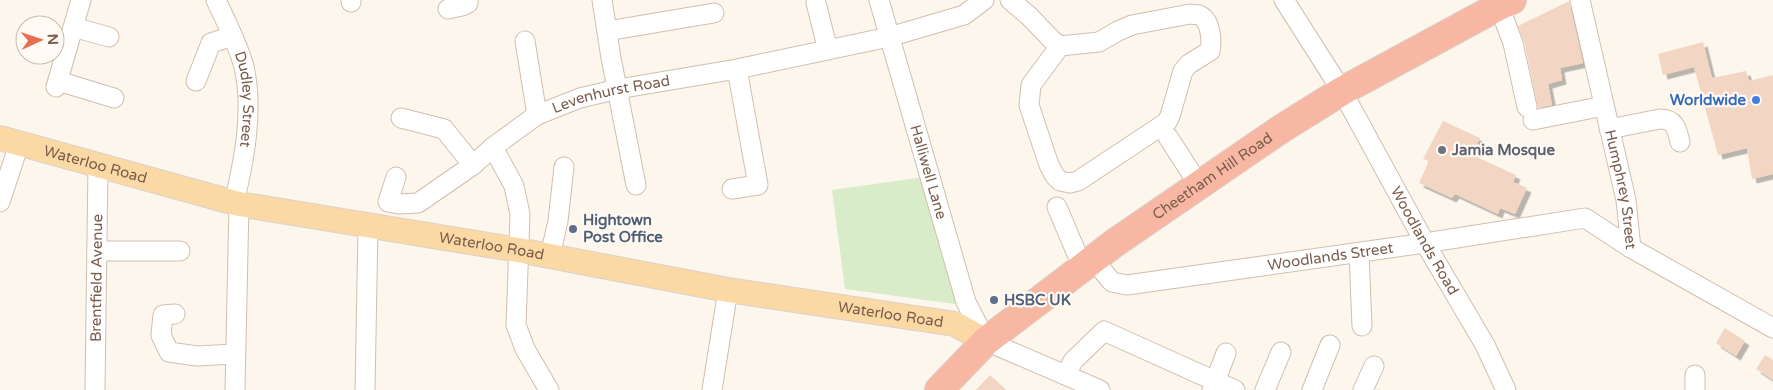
<svg xmlns="http://www.w3.org/2000/svg" width="1773" height="390" font-family="'Varela Round',sans-serif">
	<defs>
		<filter id="shadow"><feDropShadow dx="4.5" dy="4.5" stdDeviation="0" flood-color="#0004"/></filter>
	</defs>
	<rect width="100%" height="100%" fill="#fdf6ec"/>
	<path fill="#d8ecc9" d="M925 177 962 305 845 289 832 190Z"/>
	<path fill="#f3d5c3" filter="url(#shadow)" d="M1569 1 1583 63 1560 68 1562 80 1548 84 1552 105 1538 108 1524 41 1518 26Z
		M1703 42 1712 78 1746 71 1749 81 1773 75V174L1752 179 1747 148 1718 155 1694 67 1663 75 1658 54Z
		M1443 121 1480 138 1472 155 1516 175 1513 182 1527 188 1515 214 1500 208 1498 214 1455 194 1452 198 1419 183 1429 161 1423 159Z
		M1725 328 1745 341 1736 356 1716 343Z
		M1765 355 1773 360V380L1756 369Z
		M990 375 1006 390H976Z"/>
	<g fill="none" stroke-linecap="round" stroke-linejoin="round">
		<g stroke="#d1beb0" stroke-width="21">
			<g id="minor">
				<path id="s1" d="M216 0C226 22 238 44 244 67 254 110 244 161 234 203"/>
				<path d="M351 0V2"/>
				<path d="M602 0 611 58 636 185"/>
				<path id="s2" d="M879 0 966 302 986 341 1100 390"/>
				<path d="M1010 0 1029 16 1052 40 1060 46 1099 42 1118 31 1132 25 1190 14C1193 15 1196 14 1199 15 1211 20 1212 40 1210 51L1189 64 1183 71 1170 116 1167 122 1078 181 1070 183 1060 181 1055 176 1049 165 1029 105 1031 85 1060 46"/>
				<path id="s3" d="M1284 0 1342 91 1425 243 1485 345 1506 390"/>
				<path id="s4" d="M1580 0 1626 200 1631 248"/>
				<path d="M816 3 828 50"/>
				<path d="M1499 6 1513 43 1527 107"/>
				<path d="M448 9 462 6 468 3V0"/>
				<path d="M73 27 109 37"/>
				<path d="M607 31 714 13"/>
				<path d="M525 41 537 115"/>
				<path d="M58 81 114 98"/>
				<path d="M196 81 211 43 232 36"/>
				<path d="M56 87 81 0"/>
				<path d="M401 118 444 129 473 165"/>
				<path d="M1533 120 1604 106"/>
				<path d="M1609 129 1660 119C1675 119 1677 129 1680 142"/>
				<path d="M1168 137 1199 185"/>
				<path d="M493 147 514 186 520 214 516 325 525 349 549 390"/>
				<path id="s5" d="M396 177 388 202 399 204 418 203 473 165 493 147 537 115 580 98 618 89 737 69 889 37 964 15 984 0"/>
				<path d="M732 189 758 185 737 69"/>
				<path d="M0 202 19 144"/>
				<path d="M1057 207 1082 266"/>
				<path d="M97 251H180"/>
				<path d="M1359 253 1362 326"/>
				<path d="M550 256 558 221 564 167"/>
				<path id="s6" d="M1092 258 1112 282 1127 285 1425 243 1585 218 1631 248 1773 328"/>
				<path d="M175 314 163 315 161 335 169 352 197 356 235 354"/>
				<path d="M1066 375 1073 361 1104 331 1235 390"/>
				<path id="s7" d="M95 390 98 164"/>
				<path d="M235 390 239 204"/>
				<path d="M365 390 368 227"/>
				<path d="M712 390 728 290"/>
				<path d="M1212 390 1226 353"/>
				<path d="M1265 390 1281 352"/>
				<path d="M1312 390 1330 345"/>
				<path d="M1363 390 1374 366"/>
				<path d="M1695 390V375"/>
			</g>
		</g>
		<g stroke="#dad1cd" stroke-width="26">
			<g id="major">
				<path id="s8" d="M0 138 239 204 518 250 728 290 955 324 986 341"/>
			</g>
		</g>
		<g stroke="#dad1cd" stroke-width="30">
			<g id="highway">
				<path id="s9" d="M939 390 986 341 1116 242 1281 129 1342 91 1499 6 1512 0"/>
			</g>
		</g>
		<use href="#minor" stroke="#fff" stroke-width="19"/>
		<use href="#major" stroke="#fbd9a5" stroke-width="24"/>
		<use href="#highway" stroke="#f7b7a3" stroke-width="28"/>
	</g>
	<circle fill="#3f7fe0" stroke="#fffaf3" stroke-width="2" cx="1756" cy="100" r="5"/>
	<circle fill="#6b7280" stroke="#fffaf3" stroke-width="2" cx="1442" cy="150" r="5"/>
	<g fill="#5c6f8a" stroke="#fffaf3" stroke-width="2">
		<circle cx="573" cy="229" r="5"/>
		<circle cx="994" cy="300" r="5"/>
	</g>
	<g text-anchor="middle" stroke-width="4.5" stroke-linejoin="round" paint-order="stroke">
		<g font-size="15" fill="#7a5c4d" stroke="#fffaf3">
			<text dy="5" stroke="none"><textPath href="#s5" startOffset="282">Levenhurst Road</textPath></text>
			<text dy="5" stroke="none"><textPath href="#s1" startOffset="105">Dudley Street</textPath></text>
			<text dy="5" stroke="none"><textPath href="#s8" startOffset="99">Waterloo Road</textPath></text>
			<text dy="5" stroke="none"><textPath href="#s2" startOffset="179">Halliwell Lane</textPath></text>
			<text dy="5" stroke="none"><textPath href="#s9" startOffset="348">Cheetham Hill Road</textPath></text>
			<text dy="5" stroke="none"><textPath href="#s4" startOffset="194">Humphrey Street</textPath></text>
			<text dy="5" stroke="none"><textPath href="#s3" startOffset="279">Woodlands Road</textPath></text>
			<text dy="5" stroke="none"><textPath href="#s8" startOffset="504">Waterloo Road</textPath></text>
			<text dy="5" stroke="none"><textPath href="#s6" startOffset="252">Woodlands Street</textPath></text>
			<text dy="5" stroke="none"><textPath href="#s7" startOffset="112">Brentfield Avenue</textPath></text>
			<text dy="5" stroke="none"><textPath href="#s8" startOffset="909">Waterloo Road</textPath></text>
		</g>
		<g font-size="15" font-weight="bold" fill="#366cbe" stroke="#fffaf3" text-anchor="end">
			<text x="1746" y="105">Worldwide</text>
		</g>
		<g font-size="15" font-weight="bold" fill="#5b616d" stroke="#fffaf3" text-anchor="start">
			<text x="1452" y="155">Jamia Mosque</text>
		</g>
		<g font-size="15" font-weight="bold" fill="#4e5e75" stroke="#fffaf3" text-anchor="start">
			<text x="583" y="225">Hightown<tspan x="583" dy="17">Post Office</tspan></text>
			<text x="1004" y="305">HSBC UK</text>
		</g>
	</g>
	<g transform="translate(40 40) rotate(87)"><circle r="24" fill="#fffaf3" stroke="#cabbb1"/>
	<path d="M0-4L9 19L0 12L-9 19Z" fill="#e76f51"/>
	<text y="-8" font-size="14" font-weight="bold" text-anchor="middle" fill="#7a5c4d">N</text>
	</g>
</svg>
